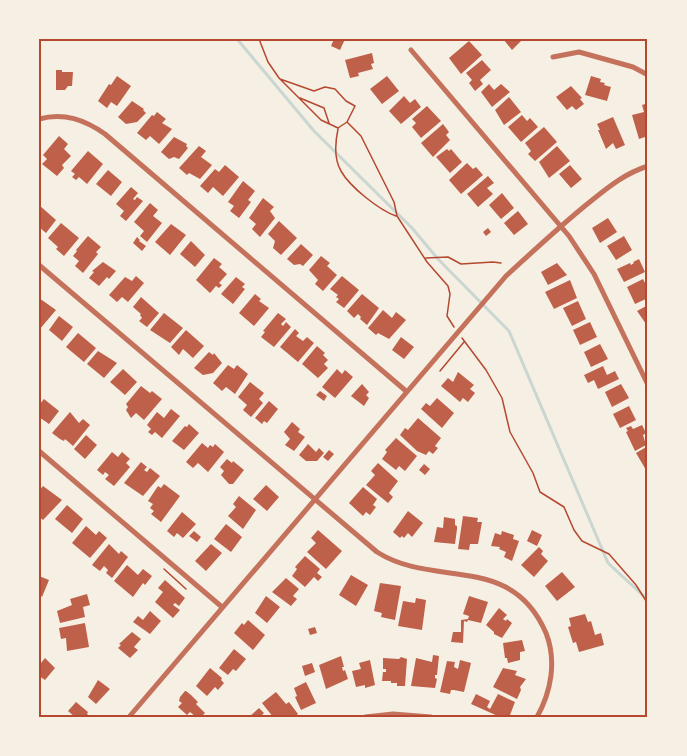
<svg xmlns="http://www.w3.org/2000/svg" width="687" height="756" font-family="'DejaVu Sans',sans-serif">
	<rect width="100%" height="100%" fill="#f6efe4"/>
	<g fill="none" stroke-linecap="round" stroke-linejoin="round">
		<path stroke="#c9d6d2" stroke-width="3" d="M237 39 314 131 412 228 438 259 509 331 608 563 648 600"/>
	</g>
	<path fill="#bf614a" d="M334 39H345L340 50 331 46Z
		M503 39H521L522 40 512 50Z
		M469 41 482 55 461 74 449 58Z
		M372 53 374 63 371 64 373 69 358 73 359 76 350 78 345 60Z
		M482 60 491 70 480 80 483 84 475 91 469 83 472 80 466 73Z
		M56 70H62V72H73L72 86H68L65 90H56Z
		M117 76 131 86 117 106 111 102 107 108 98 101 109 84 111 85Z
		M387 76 399 91 382 104 370 89Z
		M591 76 601 79 600 82 605 83 604 85 611 87 607 101 585 95Z
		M489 84 494 90 501 84 510 92 492 107 481 92Z
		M571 86 582 98 580 99 584 104 576 110 572 106 567 110 556 97Z
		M404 96 410 103 415 99 421 107 401 124 389 111Z
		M509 97 521 112 504 125 495 110Z
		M132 101 144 109 143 110 146 113 137 122 126 124 118 117Z
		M648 103V129H646L648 136 639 139 632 115 644 112 642 105Z
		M427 106 441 121 421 138 412 127 416 123 412 119Z
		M157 112 166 119 162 123 172 129 159 144 150 136 146 140 137 133 152 115 154 116Z
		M522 115 527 121 530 118 538 127 521 142 508 127Z
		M613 117 625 145 616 149 613 143 606 149 598 130H600L597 124Z
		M443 124 449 132 446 135 450 140 433 157 421 143Z
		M544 127 557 142 535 161 528 154 531 151 525 143Z
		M59 136 68 144 64 149 71 156 62 165 64 168 57 176 42 164 47 159 43 155Z
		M174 137 187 144 186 146 188 148 179 159 174 157 169 159 161 152Z
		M199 146 206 151 201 157 212 165 200 179 189 173 187 175 179 168Z
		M557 146 570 161 549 178 539 162Z
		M447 149 449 151 451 149 462 162 450 173 436 157Z
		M88 151 103 164 87 184 79 177 76 180 72 177 75 174 71 171Z
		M467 163 473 169 476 167 483 175 461 194 449 180Z
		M225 165 239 177 223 196 213 187 208 193 200 186 215 169 219 172Z
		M570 165 582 179 571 188 559 174Z
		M108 170 122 182 111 196 96 184Z
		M488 176 494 183 487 188 493 194 478 207 467 194Z
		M243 181 255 191 248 200 251 202 239 218 230 211 234 206 228 202Z
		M131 187 138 193 133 199 135 200 137 197 143 201 126 221 120 216 124 211 116 204Z
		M502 193 514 208 501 219 489 205Z
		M263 198 274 207 270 211 275 218 260 237 252 229 256 224 249 218Z
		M150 203 158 210 153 216 162 223 147 242 140 236 144 231 134 222Z
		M39 205 56 220 46 233 39 227Z
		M518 211 528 224 514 235 504 223Z
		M608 218 617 232 600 243 592 228Z
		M279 221 297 238 281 255 273 248 275 241 268 234Z
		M61 223 79 238 64 256 56 249 58 247 48 238Z
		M171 224 186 235 170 255 155 242Z
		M488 228 491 232 486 236 483 232Z
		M88 236 101 247 96 252 98 254 83 273 75 266 79 261 73 256 77 251 76 250Z
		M624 236 632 250 616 260 607 246Z
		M137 237 140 240 139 241 146 246 142 251 133 243Z
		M191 241 205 255 195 267 180 254Z
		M301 244 313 255 303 266 300 264 294 265 287 259Z
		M321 256 330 263 327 266 337 275 323 291 315 284 318 280 309 270Z
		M214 258 222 264 219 267 227 274 219 283 222 285 219 288 216 286 210 293 196 280Z
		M639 259 645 272 624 282 617 269 630 263 631 265 634 263 633 262Z
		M103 262 116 271 109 279 107 277 99 286 89 278 94 272 92 271Z
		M557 263 567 275 548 285 541 272Z
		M136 276 144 283 128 302 122 297 117 302 109 295 125 277 132 281Z
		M342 276 359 290 344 308 336 302 339 299 336 297 338 295 330 289Z
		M236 277 245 284 242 287 245 289 233 304 221 294Z
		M643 279 646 285 648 284V298L635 304 627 287Z
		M570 280 577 298 554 309 545 292Z
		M255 294 261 299 259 301 269 308 254 326 239 313Z
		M362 294 379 308 367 325 360 319 361 317 358 314 354 318 347 311Z
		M141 297 159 313 147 327 139 321 142 318 140 315 141 314 133 307Z
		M39 298 56 310 39 330Z
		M578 301 586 319 572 326 563 308Z
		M648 305V323L646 324 637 311Z
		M383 310 392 318 396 312 406 320 389 339 378 333 376 335 368 328Z
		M164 313 183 328 170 343 150 330Z
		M278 313 286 319 281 324 283 326 286 322 291 327 274 347 261 337 265 332 263 331Z
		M59 316 73 327 62 341 49 330Z
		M590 322 597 337 580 345 573 330Z
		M295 329 299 333 296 336 303 341 307 337 314 343 298 362 280 347Z
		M186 330 204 346 193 358 183 349 179 355 171 347Z
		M78 333 96 348 84 362 66 347Z
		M401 337 414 347 404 359 392 350Z
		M600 344 608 359 591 367 584 352Z
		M317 346 325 353 323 355 328 360 324 364 328 368 318 378 302 364Z
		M98 351 117 363 104 378 87 364Z
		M209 352 213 355 214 353 222 363 213 373 203 375 194 368Z
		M228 365 234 369 237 365 248 374 235 394 226 387 222 391 213 383Z
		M603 366 607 375 615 371 619 379 598 389 594 380 588 383 584 375Z
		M123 369 137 382 125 395 110 382Z
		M337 369 342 374 345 370 353 377 335 398 322 387Z
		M458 372 474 385 470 389 475 393 468 402 463 398 460 402 441 386 448 378 453 382Z
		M250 382 264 393 259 399 263 403 251 417 243 410 247 405 238 397Z
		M362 384 369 392 366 395 369 398 364 406 351 396Z
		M621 384 629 398 612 407 605 392Z
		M141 386 150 393 152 391 162 399 144 420 136 413 131 418 126 410 128 407 126 404Z
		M320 391 327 396 324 401 316 395Z
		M437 398 454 413 442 428 421 409 426 403 430 406Z
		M44 399 59 411 49 424 39 417V405Z
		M269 401 278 409 267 423 264 421 262 424 255 418Z
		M629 406 636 420 620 428 613 414Z
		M171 409 180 416 162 438 155 432 152 435 148 432 151 429 147 425 157 412 164 418Z
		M70 412 79 423 83 419 90 425 73 446 65 439 64 441 60 439 52 433Z
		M418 418 441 438 435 446 438 448 433 454 429 451 426 455 417 451 400 435 405 428 408 430Z
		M292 422 300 429 298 432 305 437 294 451 285 445 290 439 284 432Z
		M189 424 199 433 184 450 172 441 185 426 187 427Z
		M642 425 646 433 643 435 646 445 635 451 626 432 628 431 626 428 631 426 633 429Z
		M86 435 97 445 85 459 74 449Z
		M396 438 417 456 405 471 399 466 396 470 382 459 387 452 385 450Z
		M202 443 208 448 210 445 213 447 215 444 224 452 208 472 198 463 193 468 186 462Z
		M308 444 316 452 319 448 324 453 317 461H306L299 455Z
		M648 446V469L646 470 636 453Z
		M329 450 334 454 328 461 323 457Z
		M112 452 118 457 122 452 130 459 126 463 130 467 114 486 105 479 109 475 105 472 103 475 97 470Z
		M227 459 232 463 233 461 244 470 233 484H229L221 475 224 471 220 467Z
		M141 462 147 467 144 470 147 472 150 468 160 476 143 496 124 483Z
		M378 463 398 481 389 493 393 497 388 503 366 485 375 475 371 471Z
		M424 464 430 469 425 475 419 470Z
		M164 484 180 496 161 522 151 514 154 511 150 508 153 504 148 501 158 486 161 488Z
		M266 485 279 497 267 511 253 499Z
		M43 486 62 500 43 520 39 517V491Z
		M363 487 377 499 373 505 376 507 370 515 366 512 363 516 349 503Z
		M239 496 256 510 243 529 228 516 236 507 233 504Z
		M67 505 83 519 72 533 55 519Z
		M408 511 423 523 412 537 408 533 404 538 402 536 400 538 393 532Z
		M182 512 196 524 183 538 177 533 174 537 167 531Z
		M463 516 478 518 477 522H482L478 544H470L469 550 458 549Z
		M444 517 455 519V525L457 526V529L455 544 434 542 437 527 443 528Z
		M226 524 242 537 231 552 214 539Z
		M86 526 96 535 99 531 107 538 90 558 72 543Z
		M318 530 342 551 326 569 307 552 316 543 311 538Z
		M532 530 542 535 537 546 527 541Z
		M194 531 201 537 197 542 189 536Z
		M502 531 514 535 513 539 519 541 512 561 504 557 506 552 499 549 500 547 491 546 495 533 501 535Z
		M109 544 119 554 121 551 128 557 112 578 106 573 108 570 104 566 100 571 92 565Z
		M211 544 222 553 206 571 195 561Z
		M539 547 543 551 541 554 548 561 534 577 521 565Z
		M305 556 320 569 317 573 322 577 318 581 314 577 305 587 292 576 297 569 295 567Z
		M127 565 138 575 143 569 152 576 145 585 143 583 133 597 114 581Z
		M562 572 575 587 557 601 545 586Z
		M351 575 368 585 356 606 339 595Z
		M39 576 49 580 42 597 41 596 39 600Z
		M286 578 299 589 293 596 297 599 291 606 272 592Z
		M165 580 185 598 179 606 175 603 173 605 180 610 173 618 155 602 163 592 158 588Z
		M380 583 401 586 395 620 381 617 382 613 374 611Z
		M87 594 90 605 83 607 85 617 60 623 57 611 72 605 70 599Z
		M266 596 280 607 267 623 255 613Z
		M469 596 488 602 481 623 468 620 467 622 464 621 463 643 451 642 453 632H461V620L468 619 469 616 463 614Z
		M416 598 426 600 422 630 398 626 403 601 415 603Z
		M499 608 507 615 503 619 506 621 507 619 512 623 502 638 494 634V632L486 625Z
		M150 611 161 621 150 634 133 622 138 616 143 620Z
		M585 614 588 622 591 621 595 635 601 633 604 645 579 652 576 642 573 643 568 627 571 626 569 618Z
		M248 620 265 635 253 650 234 633 242 623 244 625Z
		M85 623 89 647 67 651 66 638 61 639 59 628Z
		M315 627 317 633 310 635 308 629Z
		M132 632 141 639 134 647 138 650 130 658 118 648 121 645 119 644Z
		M522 640 525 651 520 652V660L508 663 507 658H505L503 643Z
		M234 649 246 659 236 671 233 669 228 675 219 668Z
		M433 655 439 656 437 675H435V678L437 679 435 688 411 686 416 658 432 662Z
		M341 656 344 667H342L343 671 345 670 348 679 326 689 319 665Z
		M401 657 407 659 405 686H397V683H391V681H382L383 672H386V669H383V658L399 659Z
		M45 658 55 668 45 680 39 676V661L41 663Z
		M370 660 375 685 365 688V685L356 687 352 671 361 669 359 663Z
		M460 660 471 663 464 692 454 690H451L450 694 440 692 447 661 455 662 454 667 458 669Z
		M312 663 315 672 305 676 302 666Z
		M210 668 222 678 221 680 224 683 218 690 215 687 207 696 196 686Z
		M503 668 517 671 515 675 526 679 520 687 521 690 517 699 493 687Z
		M98 680 110 689 96 704 88 697Z
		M306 682 316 703 301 710 295 697 297 696 294 688Z
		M185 691H186L191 695 198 702 196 704 205 713 201 717H196L190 712 187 715 178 707 182 703 179 701 180 697Z
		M276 692 286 704 289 702 298 714 294 717H273L262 703Z
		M476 694 490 701 487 707 490 709 498 694 515 702 510 715 508 717H500L471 704Z
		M76 702 88 712 87 714 91 717H75L68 711Z
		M259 708 264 713 262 715 263 717H249Z"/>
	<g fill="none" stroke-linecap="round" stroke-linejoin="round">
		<path stroke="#b5482f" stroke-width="1.5" d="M259 39 268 62 279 78 321 120 338 128 347 122 361 136 394 202 397 216 427 262 448 286 450 294 447 316 454 327
			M280 79 314 91 325 87 335 89 346 101 355 106 347 122
			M300 98 324 108 329 123
			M338 129C335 143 334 159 341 171 350 187 379 210 396 216
			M426 258 448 257 461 264 493 262 501 263
			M462 338 486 370 502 398 510 432 533 473 540 492 564 507 574 530 582 541 609 554 636 585 648 604
			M440 371 464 342
			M164 569 186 589
			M648 664V676"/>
		<path stroke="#c5725c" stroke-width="5" d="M411 50 569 236 594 274 648 385
			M553 57 579 52 633 67 648 75
			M39 119C64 112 85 120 105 134L406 391
			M39 265 377 552C435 589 511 552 546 633 557 661 551 692 537 717
			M39 451 222 607
			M129 717 506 276C532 252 558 228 586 205 606 189 623 174 648 166
			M365 717 393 714 431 717"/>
	</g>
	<rect width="687" height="756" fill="none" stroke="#f6efe4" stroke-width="81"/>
	<rect x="40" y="40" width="606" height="676" fill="none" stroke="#b5482f" stroke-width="2"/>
</svg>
